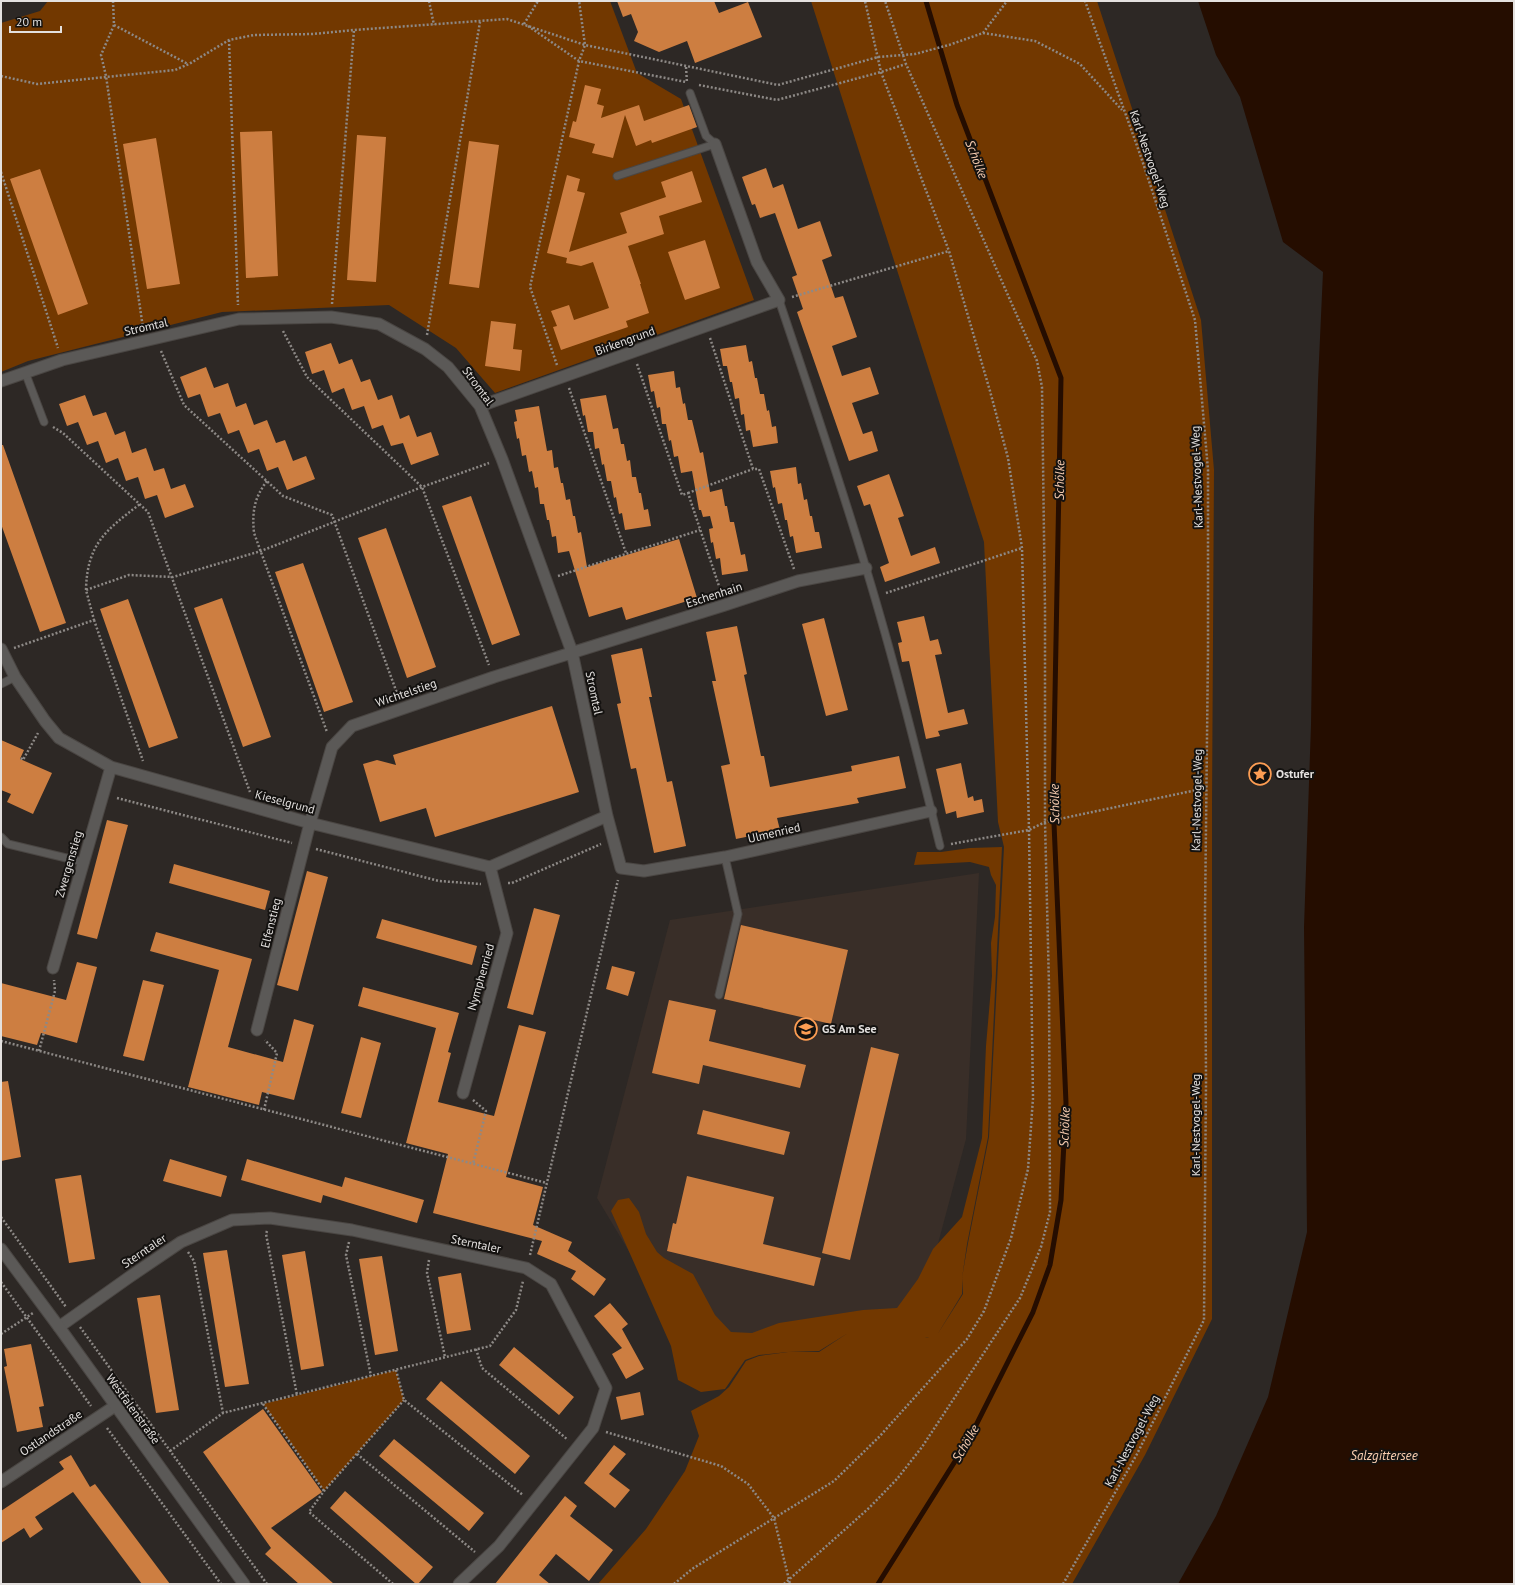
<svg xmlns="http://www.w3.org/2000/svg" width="1515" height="1585" font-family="'PT Sans',sans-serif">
	<rect width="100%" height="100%" fill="#2d2825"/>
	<path fill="#392e28" d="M979 873 966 1139 921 1307 694 1360 597 1198 670 920Z"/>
	<path fill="#723800" d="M48 1H610L637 73 681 99 754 300 495 393 456 348 389 305 222 312 28 361 1 372V23L40 11Z
		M811 1H1097L1201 320 1214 470 1212 806V1319L1145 1455 1072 1584H598L646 1529 685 1471 699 1436 691 1411 719 1396 729 1387 746 1361 759 1356 788 1352H819L848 1333 819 1351 788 1352 759 1355 745 1360 725 1389 701 1392 678 1380 671 1346 611 1211 618 1200 629 1198 639 1212 646 1234 657 1252 664 1258 693 1274 715 1315 731 1332 752 1333 779 1323 863 1310 897 1308 918 1279 933 1249 962 1217 982 1138 986 1046 992 976 991 943 995 917 996 885 991 875 989 867 970 862 914 865 917 852H941L970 848 1002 847 988 1137 967 1244 962 1278V1294L937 1335 925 1338 937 1335 963 1294 962 1278 968 1243 989 1137 1004 847 998 822 984 542Z
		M396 1370 404 1400 324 1491 263 1404Z"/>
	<path fill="#250d00" d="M1198 1H1514V1584H1178L1216 1516 1268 1397 1307 1232 1304 927 1311 725 1314 518 1318 382 1323 272 1283 242 1240 97 1216 55Z"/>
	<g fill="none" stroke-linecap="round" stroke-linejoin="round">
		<path stroke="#250d00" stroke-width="5" d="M878 1584 969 1439 1033 1312 1050 1265 1061 1200 1066 1103 1053 800 1061 378 957 105 926 1"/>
	</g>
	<path fill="#cd7e41" d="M617 1H714L719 13 748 2 762 37 695 63 687 41 659 52 634 41 638 32 631 14 623 17Z
		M585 85 601 89 597 104 604 106 601 118 639 105 644 121 689 105 697 127 652 143 651 140 636 146 625 115 613 158 592 153 595 144 569 137 573 121 576 122Z
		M272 131 278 276 246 278 240 132Z
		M357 135 386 137 376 282 347 280Z
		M156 138 180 284 147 289 123 144Z
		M469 141 499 145 479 288 449 284Z
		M766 168 773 188 783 184 798 229 820 221 832 256 822 260 835 298 843 296 857 337 832 346 842 376 870 367 879 394 852 403 863 434 872 431 878 451 849 461 797 312 803 309 792 277 797 275 775 213 760 218 755 204 752 205 742 177Z
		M40 169 88 304 58 315 10 179Z
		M692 171 702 202 659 216 664 234 628 246 641 284H640L649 313 626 321 628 327 561 350 553 327 557 326 551 311 569 305 574 320 609 308 593 262 581 266 566 263 567 258 547 253 567 175 580 179 577 191 585 193 569 252 627 233 620 213 666 197 661 182Z
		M705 240 720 288 685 300 668 252Z
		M491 321 516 324 513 349 522 350 520 371 485 366Z
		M331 343 339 364 352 359 361 382 370 379 378 400 392 395 400 419 409 415 417 437 431 432 439 455 411 465 403 443 391 446 383 425 372 429 364 406 352 410 344 388 332 393 324 370 312 374 305 352Z
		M746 345 749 362 752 361 755 378H757L760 394H764L767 411 769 410 772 427 776 426 778 443 753 447 750 430 746 431 744 414 741 415 739 398 735 399 732 382H730L727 366H723L720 349Z
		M206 367 214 388 228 383 236 407 246 403 254 425 267 420 276 443 285 440 293 461 306 456 315 479 287 490 278 467 267 471 259 449 248 453 239 430 228 434 220 413 208 417 200 394 188 398 180 377Z
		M674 371 676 388 680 387 683 404 685 403 688 420H692L700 453 703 452 710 492 722 489 725 506H727L730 522H734L741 555 745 554 748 571 722 575 720 558 716 559 713 542 711 543 709 529 713 528 710 516 703 517 701 510H699L692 471 681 473 678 456 674 457 671 440 669 441 666 424H662L660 407 657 408 654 391 651 392 648 375Z
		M85 395 93 416 106 412 115 435 125 431 132 453 146 448 154 471 164 468 171 489 185 484 194 507 165 518 157 495 145 499 138 477 126 481 118 458 106 463 98 441 87 445 78 422 67 426 59 404Z
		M606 395 613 429 618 428 621 444H624L627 461 630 460 632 477H636L639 493H641L644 510 648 509 651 526 625 530 622 513 619 514 616 497 614 498 611 481H607L604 464 602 465 599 448 595 449 593 432H588L585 415 583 416 580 399Z
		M539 406 547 451 552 450 554 468 558 467 561 483H563L566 500 570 499 573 516H575L578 533 581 532 587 567 679 539 697 598 626 620 622 607 589 617 569 551 558 553 556 536 552 537 549 520H547L544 504H540L538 487 535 488 532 471 529 472 526 455 522 456 519 438 517 439 514 422 517 421 515 410Z
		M1 445H3L66 623 40 632 1 524Z
		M796 467 798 484 801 483 804 500 807 499 810 516H812L815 532H819L822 548 796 553 793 536 790 537 787 520H785L782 503 778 504 775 487 773 488 770 471Z
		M889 474 904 516 898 518 911 556 935 547 940 563 885 582 880 567 889 563 870 504 864 506 857 486Z
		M471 496 520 635 492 645 442 506Z
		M386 528 436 667 407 678 358 538Z
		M303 563 353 702 324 712 275 572Z
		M222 598 271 737 243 747 194 608Z
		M128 599 178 738 149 748 100 609Z
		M924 616 930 641 938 639 942 654 935 655 948 713 964 709 968 724 938 731 940 736 926 739 909 661 902 662 898 643 902 642 897 622Z
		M824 618 848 710 826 716 802 624Z
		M737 626 747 674 744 675 761 756H764L770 787 852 771 851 766 899 756 906 788 857 798 859 803 777 818 780 830 736 839 721 766 730 764 712 681H716L706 632Z
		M642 648 652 697H649L667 782 672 781 686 846 654 853 636 768 631 769 617 704 621 703 611 655Z
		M552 706 579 792 435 837 426 808 380 822 363 764 377 760 396 765 393 755Z
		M1 740 24 750 20 759 52 773 33 814 7 802 11 794 1 790Z
		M961 763 968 798 973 796 974 801 982 799 984 812 957 818 956 811 946 814 936 769Z
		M107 820 128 825 97 939 77 934Z
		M174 864 270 891 265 910 169 883Z
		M307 871 328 877 298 991 277 985Z
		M534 908 560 915 533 1015 507 1008Z
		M382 919 477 946 472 965 376 938Z
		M741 925 848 950 831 1024 724 999Z
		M156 932 252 959 228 1047 283 1062 294 1019 314 1025 294 1100 262 1092 259 1105 188 1087 219 970 150 951Z
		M77 962 97 967 77 1043 41 1033 37 1045 1 1036V983L66 1000Z
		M612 966 635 972 628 996 606 989Z
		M143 980 164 985 144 1061 123 1056Z
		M363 987 459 1013 448 1052 451 1053 438 1102 494 1116 519 1025 546 1032 506 1177 543 1187 533 1225 572 1242 568 1251 606 1279 594 1296 571 1279 576 1271 537 1254 542 1241 433 1213 448 1154 406 1143 436 1028 358 1006Z
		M669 1000 716 1010 709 1041 806 1065 800 1088 703 1065 699 1084 652 1073Z
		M361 1037 381 1043 361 1118 341 1113Z
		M871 1047 899 1054 850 1260 822 1253Z
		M8 1081 21 1157 1 1161V1082Z
		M703 1110 790 1132 784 1155 697 1134Z
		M170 1159 227 1176 221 1197 163 1181Z
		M247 1159 342 1187 345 1177 424 1200 417 1223 323 1195 321 1203 241 1180Z
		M81 1175 95 1259 69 1263 55 1179Z
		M687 1176 774 1197 763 1244 821 1258 814 1286 667 1251 673 1223 676 1224Z
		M227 1250 249 1384 225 1387 203 1253Z
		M305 1251 324 1366 301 1370 282 1255Z
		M382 1256 398 1351 375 1355 359 1259Z
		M461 1273 471 1330 447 1334 438 1277Z
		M160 1295 179 1410 156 1413 137 1298Z
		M610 1303 628 1324 622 1329 644 1369 626 1379 612 1354 622 1348 594 1316Z
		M31 1344 44 1406 39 1407 43 1427 17 1432 4 1367 7 1366 4 1349Z
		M514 1347 574 1397 559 1415 499 1365Z
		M441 1381 530 1456 515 1474 426 1399Z
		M640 1392 644 1415 621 1420 616 1397Z
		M263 1409 322 1492 271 1528 334 1584H299L265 1554 271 1548 203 1452Z
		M394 1439 484 1513 469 1531 379 1456Z
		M614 1445 626 1454 609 1474 630 1490 615 1508 584 1483Z
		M71 1455 90 1487 95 1484 170 1584H142L73 1492 35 1517 43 1529 30 1538 24 1528 1 1543V1511L64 1469 59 1462Z
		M345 1491 433 1567 418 1584H416L330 1508Z
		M565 1496 577 1506 570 1516 613 1550 589 1581 556 1554 539 1575 550 1584H495Z"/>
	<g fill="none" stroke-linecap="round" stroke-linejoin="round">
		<g stroke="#4a4643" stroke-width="9">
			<path id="service" d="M690 93 706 136 715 144
				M617 176 715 144
				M779 300C809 389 839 478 866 568 894 660 917 753 940 846
				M25 372 44 422
				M1 684 15 677
				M1 837 8 844 83 862
				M719 995 738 914 725 857"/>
		</g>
		<g stroke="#4a4643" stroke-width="13">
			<path id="minor" d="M1 381 62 360 239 319 331 317 379 324 425 349 448 367 480 406 502 459 572 652 607 816 621 868 644 871 725 857 931 811
				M480 406 779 300 757 262 715 144
				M1 649 15 677 45 721 59 738 111 767 310 823 490 867 607 816
				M53 968 111 767
				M257 1030 310 823 332 747 352 726 494 677 725 605 798 581 866 568
				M463 1093 507 933 490 867
				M59 1327 128 1278 181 1242 232 1220 270 1218 352 1230 526 1268 551 1284 606 1388 593 1428 499 1546 459 1584
				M1 1482 115 1406"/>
		</g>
		<g stroke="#4a4643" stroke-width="13">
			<path id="tertiary" d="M1 1249 59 1327 244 1584"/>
		</g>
		<path stroke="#8d8986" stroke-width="2.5" stroke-dasharray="2 2" stroke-linecap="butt" d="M113 1 114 25 101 55 106 76 143 328
			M429 1 434 25
			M524 24 538 1
			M114 25 188 64
			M528 26 579 61 686 82
			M983 33 1035 41 1080 64 1122 110
			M229 40 238 305
			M686 67 687 83
			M1 76 37 84 175 70 189 64 229 40 254 35 313 34 354 30 507 19 585 45 778 85 878 57 915 54 949 45 983 33 1007 1
			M699 85 777 100 881 72 906 64
			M1 172 58 348
			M792 297 949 251
			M332 304 354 30
			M283 331 307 377 422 487 489 665
			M427 335 480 22
			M710 338 753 469H759L794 569
			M161 351 184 405 283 496 332 515 398 696
			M637 364 682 495 688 493 721 592
			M557 365 530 287 579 61 585 45 579 1
			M569 388 626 553
			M53 427 63 433 148 512 250 792
			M267 481C254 498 252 512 254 533L327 732
			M688 493 753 469
			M558 576 700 530
			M86 590C87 544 106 530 140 504
			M886 593 1022 548
			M94 620 143 761
			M14 648 94 620 86 590 129 575 173 577 261 551 422 487 489 463
			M21 758 23 760 38 733
			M117 798 292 843
			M951 844 1029 830 1045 822 1206 788
			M316 849 439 881 481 884
			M508 883H512L601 844
			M1 1041 547 1183
			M39 1051 55 991 54 980
			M473 1100 486 1111 473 1164
			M264 1110 277 1053 265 1040
			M1 1217 66 1307
			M267 1231 266 1234 297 1395
			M349 1242 346 1255 371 1376
			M188 1252 194 1261 223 1413
			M530 1255 618 880
			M429 1260 427 1273 445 1357
			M1 1282 91 1406
			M80 1327 267 1584
			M1 1334 33 1313
			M476 1349 482 1368 568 1440
			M396 1370 404 1400 523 1495
			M263 1404 324 1491
			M107 1428 221 1584
			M606 1432 721 1466 748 1484 774 1518 790 1584
			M170 1451 223 1413 490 1346 516 1310 523 1281
			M357 1454 475 1552
			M393 1584 309 1512 324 1491 404 1400
			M674 1584 692 1569 834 1481 879 1437 967 1339 984 1311 1011 1238 1028 1169 1033 1098 1029 830 1022 548 1008 458 990 391 949 251 881 72 865 1
			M784 1584 869 1508 897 1479 922 1447 1020 1298 1041 1247 1050 1212 1049 986 1045 822V609L1042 387 1037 361 906 64 885 1
			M1063 1584 1137 1454 1204 1320 1206 1081 1205 914 1208 652V470L1195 320 1141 157 1085 1"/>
		<use href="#service" stroke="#5b5957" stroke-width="7"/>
		<use href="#minor" stroke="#5b5957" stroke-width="11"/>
		<use href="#tertiary" stroke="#5b5957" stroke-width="11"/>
	</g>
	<defs>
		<g id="sight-ring" transform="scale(1.15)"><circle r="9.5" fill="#141210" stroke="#fc9d53" stroke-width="1.5"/><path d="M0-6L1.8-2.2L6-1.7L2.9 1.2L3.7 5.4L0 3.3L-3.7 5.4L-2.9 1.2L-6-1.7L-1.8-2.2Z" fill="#fc9d53"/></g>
		<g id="school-ring" transform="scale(1.15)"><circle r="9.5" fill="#141210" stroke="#fc9d53" stroke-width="1.5"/><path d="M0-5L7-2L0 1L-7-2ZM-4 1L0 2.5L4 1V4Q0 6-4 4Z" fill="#fc9d53"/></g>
	</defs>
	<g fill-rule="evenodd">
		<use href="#sight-ring" x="1260" y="774"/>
		<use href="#school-ring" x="806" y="1029"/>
	</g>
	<g text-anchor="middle" stroke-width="4" stroke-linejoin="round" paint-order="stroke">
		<g font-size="12" fill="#e4e1df" stroke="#141210">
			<text transform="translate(1150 159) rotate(71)" y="4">Karl-Nestvogel-Weg</text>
			<text transform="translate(146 327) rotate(-13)" y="4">Stromtal</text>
			<text transform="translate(625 341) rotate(-20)" y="4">Birkengrund</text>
			<text transform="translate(478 386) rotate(54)" y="4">Stromtal</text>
			<text transform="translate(1197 477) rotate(-92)" y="4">Karl-Nestvogel-Weg</text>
			<text transform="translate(714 595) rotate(-18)" y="4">Eschenhain</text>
			<text transform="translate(406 693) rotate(-19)" y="4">Wichtelstieg</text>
			<text transform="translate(594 693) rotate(78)" y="4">Stromtal</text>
			<text transform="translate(1197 800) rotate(-89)" y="4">Karl-Nestvogel-Weg</text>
			<text transform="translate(285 802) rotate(15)" y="4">Kieselgrund</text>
			<text transform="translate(774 833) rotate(-13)" y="4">Ulmenried</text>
			<text transform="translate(69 864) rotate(-74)" y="4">Zwergenstieg</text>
			<text transform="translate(271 923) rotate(-76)" y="4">Elfenstieg</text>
			<text transform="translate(481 977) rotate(-74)" y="4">Nymphenried</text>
			<text transform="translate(1196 1125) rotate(-90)" y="4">Karl-Nestvogel-Weg</text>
			<text transform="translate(476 1244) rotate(12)" y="4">Sterntaler</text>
			<text transform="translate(144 1251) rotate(-34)" y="4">Sterntaler</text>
			<text transform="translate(133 1409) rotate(54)" y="4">Westfalenstraße</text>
			<text transform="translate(51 1433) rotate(-34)" y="4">Ostlandstraße</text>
			<text transform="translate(1132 1441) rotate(-62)" y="4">Karl-Nestvogel-Weg</text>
		</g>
		<g font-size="12" font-weight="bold" fill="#e4e1df" stroke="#141210" text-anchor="start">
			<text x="1276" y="778">Ostufer</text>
			<text x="822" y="1033">GS Am See</text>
		</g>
		<g font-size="13" font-style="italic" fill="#f8cdb0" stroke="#141210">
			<text transform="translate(977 159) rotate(69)" y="5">Schölke</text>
			<text transform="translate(1059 480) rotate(-89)" y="5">Schölke</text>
			<text transform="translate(1054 804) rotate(-91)" y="5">Schölke</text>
			<text transform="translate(1064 1127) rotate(-88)" y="5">Schölke</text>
			<text transform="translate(965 1443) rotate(-60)" y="5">Schölke</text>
			<text x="1384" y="1460">Salzgittersee</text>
		</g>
	</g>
	<rect width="1515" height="1585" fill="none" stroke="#e4e1df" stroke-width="4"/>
	<path d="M10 26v6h51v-6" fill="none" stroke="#e4e1df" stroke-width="2"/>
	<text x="16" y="26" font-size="12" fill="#e4e1df" stroke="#141210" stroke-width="3" paint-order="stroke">20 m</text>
</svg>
